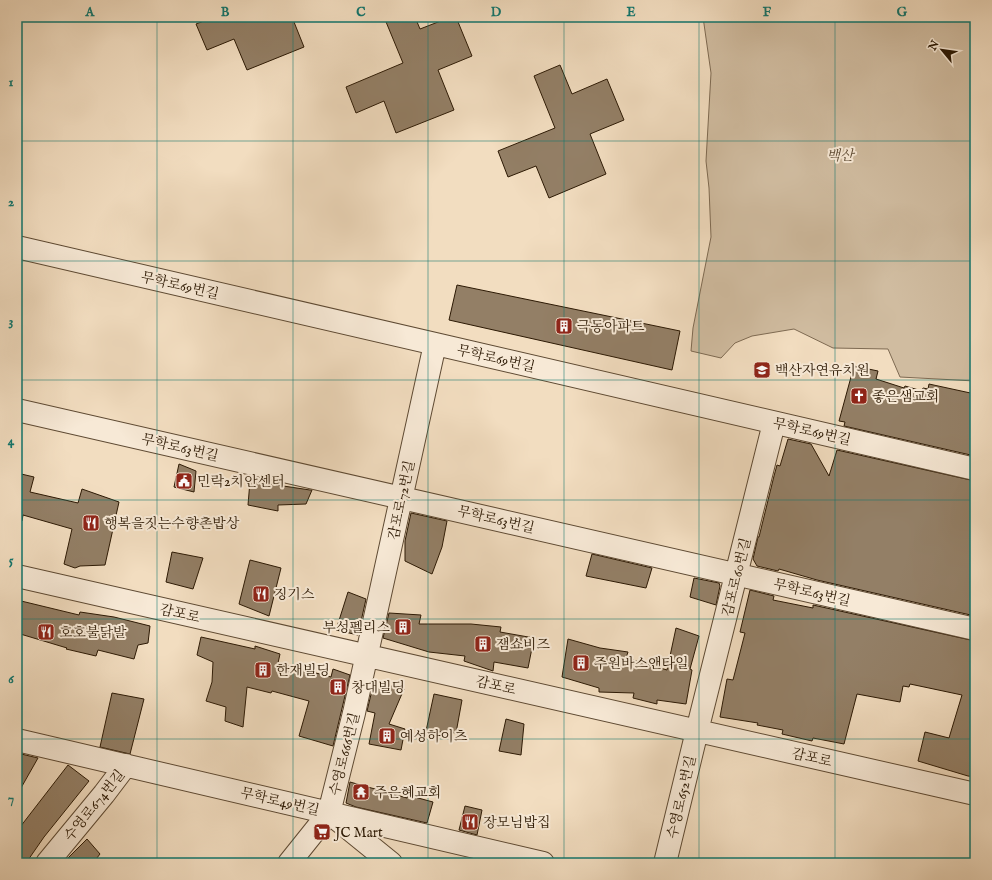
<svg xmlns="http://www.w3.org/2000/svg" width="992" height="880" font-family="'IM FELL English','Noto Serif KR',serif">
	<rect width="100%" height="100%" fill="#f2ddc0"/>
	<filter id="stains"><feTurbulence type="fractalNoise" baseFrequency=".005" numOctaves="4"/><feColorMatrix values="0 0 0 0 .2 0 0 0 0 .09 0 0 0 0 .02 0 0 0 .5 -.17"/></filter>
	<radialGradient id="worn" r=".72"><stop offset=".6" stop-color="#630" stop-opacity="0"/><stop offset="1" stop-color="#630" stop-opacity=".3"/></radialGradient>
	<path fill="#d0bca0" stroke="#7e6a52" d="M703 17H975V381L900 377 888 349 833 348 794 329 752 336 735 343 721 358 691 351 693 328 711 237 709 188 706 161 711 73Z"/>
	<path fill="#937f66" stroke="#2c1904" d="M214 17H292L304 47 247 70 234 39 207 50 196 24Z
		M384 17H415L420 29 451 17H456L472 56 438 70 454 110 396 133 384 101 356 113 346 87 403 63Z
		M560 65 572 94 607 79 624 120 590 134 606 174 549 198 536 166 508 177 498 151 555 128 534 76Z
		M457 285 680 331 672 370 449 320Z
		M854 366 878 371 876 379 904 388 905 386 922 391 923 388 928 389 929 384 975 394V456L844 426 845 422 839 421Z
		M788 439 811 444 829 476 837 450 975 481V616L817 580 779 569 778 571 757 566 753 559 758 537H759L774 476 777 465 780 466Z
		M179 464 196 471 194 492 174 487Z
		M17 473 34 477 30 492 78 503 82 489 119 502 105 565 80 566 75 568 64 564 72 529 23 515 22 521 17 520Z
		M250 481 310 490H312L306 504 278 505V511L248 505Z
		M411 513 447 521 442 547 432 574 405 561V541Z
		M172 552 203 558 193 589 166 582Z
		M592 554 652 568 646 588 586 576Z
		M250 560 281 568 269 616 239 604Z
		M694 578 719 583 720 586 716 605 690 597Z
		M750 590 774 596 773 600 813 608V605L975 641V777L968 776 918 761 925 732 949 738 962 695 910 684 909 687 903 686 900 702 857 694 844 744 813 738 812 741 782 734 783 730 757 725 758 723 720 717 727 679 733 680 745 633 740 632Z
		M348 592 366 599 358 635 336 630Z
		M17 600 79 615 80 612 114 617 150 626 148 643 138 645 134 659 98 650 96 656 66 649 67 648 17 633Z
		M389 613 421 615 419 624H471L501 627 500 632 534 638 528 668 494 662 493 671 464 661 465 656 429 652 383 638Z
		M676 628 699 636 690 669 692 670 686 704 657 700V704L633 698 634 693 599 692V688L562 677 568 639 600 648 628 652 626 658 667 670Z
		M201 637 255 649V646L280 654 278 663 331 677 333 669 350 675 333 746 299 736 309 701 272 691 271 693 247 687 243 727 225 721 226 707 206 701 212 682 213 662 197 655Z
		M374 682 404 689 389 724 405 729 401 750 369 744 375 713 367 711Z
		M112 693 144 699 130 754 100 747Z
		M434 694 462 700 456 733 426 731Z
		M506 719 524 724 521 755 499 751Z
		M17 753 38 758 17 795Z
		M68 765 89 781 44 837 26 863H17V831Z
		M350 782 407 798V795L433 802 427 823 356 807 346 803Z
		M465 806 482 810 477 835 459 830Z
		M87 839 100 854 93 863H63Z"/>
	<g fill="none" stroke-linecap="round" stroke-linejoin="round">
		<g stroke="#5e4a33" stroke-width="24">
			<path id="minor" d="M17 247 975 469
				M17 410 975 629
				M17 576 975 794
				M17 740 543 863
				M333 816 391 863
				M47 863 104 794 126 765
				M289 863 329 813 354 713 435 344
				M665 863 697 731 774 423"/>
		</g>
		<use href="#minor" stroke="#f7e9d6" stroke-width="22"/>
	</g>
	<path fill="none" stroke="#0f766e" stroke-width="1" stroke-opacity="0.55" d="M157 17V863M293 17V863M428 17V863M564 17V863M699 17V863M835 17V863M17 141H975M17 261H975M17 380H975M17 500H975M17 619H975M17 739H975"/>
	<defs>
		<g id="building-square" transform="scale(0.9)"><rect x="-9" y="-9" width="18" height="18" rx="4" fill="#8f2418" stroke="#f7e9d6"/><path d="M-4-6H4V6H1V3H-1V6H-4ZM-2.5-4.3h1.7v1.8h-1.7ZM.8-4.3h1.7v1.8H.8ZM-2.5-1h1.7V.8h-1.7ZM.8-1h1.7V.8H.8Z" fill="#fff"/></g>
		<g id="school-square" transform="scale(0.9)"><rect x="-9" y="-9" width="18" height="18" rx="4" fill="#8f2418" stroke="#f7e9d6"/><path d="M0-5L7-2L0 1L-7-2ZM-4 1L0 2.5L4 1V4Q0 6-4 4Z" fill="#fff"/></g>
		<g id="church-square" transform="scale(0.9)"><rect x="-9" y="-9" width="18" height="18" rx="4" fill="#8f2418" stroke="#f7e9d6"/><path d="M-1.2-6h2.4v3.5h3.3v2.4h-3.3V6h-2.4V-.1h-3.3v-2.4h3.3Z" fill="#fff"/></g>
		<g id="civic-square" transform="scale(0.9)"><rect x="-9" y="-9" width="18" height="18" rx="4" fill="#8f2418" stroke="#f7e9d6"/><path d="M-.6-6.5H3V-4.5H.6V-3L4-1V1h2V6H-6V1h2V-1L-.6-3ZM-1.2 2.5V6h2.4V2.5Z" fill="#fff"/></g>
		<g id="restaurant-square" transform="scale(0.9)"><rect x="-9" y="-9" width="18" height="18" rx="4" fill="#8f2418" stroke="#f7e9d6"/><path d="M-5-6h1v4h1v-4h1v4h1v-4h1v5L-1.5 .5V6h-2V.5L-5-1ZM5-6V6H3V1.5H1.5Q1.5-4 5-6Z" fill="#fff"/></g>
		<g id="temple-square" transform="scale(0.9)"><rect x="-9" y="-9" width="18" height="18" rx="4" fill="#8f2418" stroke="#f7e9d6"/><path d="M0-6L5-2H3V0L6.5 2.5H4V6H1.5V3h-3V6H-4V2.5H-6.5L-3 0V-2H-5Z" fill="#fff"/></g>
		<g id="supermarket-square" transform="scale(0.9)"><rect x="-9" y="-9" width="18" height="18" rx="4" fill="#8f2418" stroke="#f7e9d6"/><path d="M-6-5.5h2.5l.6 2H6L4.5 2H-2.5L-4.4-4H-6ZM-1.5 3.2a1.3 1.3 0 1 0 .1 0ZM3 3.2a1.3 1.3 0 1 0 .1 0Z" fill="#fff"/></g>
	</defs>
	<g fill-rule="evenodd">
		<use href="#building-square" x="564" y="326"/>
		<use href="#school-square" x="762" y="370"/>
		<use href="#church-square" x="859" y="396"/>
		<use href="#civic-square" x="184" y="481"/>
		<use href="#restaurant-square" x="91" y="523"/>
		<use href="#restaurant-square" x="261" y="594"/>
		<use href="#building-square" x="403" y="627"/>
		<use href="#restaurant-square" x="46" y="632"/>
		<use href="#building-square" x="483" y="644"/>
		<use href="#building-square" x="581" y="663"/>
		<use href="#building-square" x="263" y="670"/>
		<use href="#building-square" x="338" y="687"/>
		<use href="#building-square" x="387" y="736"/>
		<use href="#temple-square" x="361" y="792"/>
		<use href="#restaurant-square" x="470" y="822"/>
		<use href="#supermarket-square" x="322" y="832"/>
	</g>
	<g text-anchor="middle" stroke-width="4" stroke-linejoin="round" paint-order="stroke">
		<g font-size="14" font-style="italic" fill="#5d4a33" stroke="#f7e9d6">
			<text x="840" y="160">백산</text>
		</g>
		<g font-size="14" fill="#2c1904" stroke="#f7e9d6">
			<text transform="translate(180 285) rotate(13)" y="5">무학로69번길</text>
			<text transform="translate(496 358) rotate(13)" y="5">무학로69번길</text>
			<text transform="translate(812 431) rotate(13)" y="5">무학로69번길</text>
			<text transform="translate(180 447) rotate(13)" y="5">무학로63번길</text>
			<text transform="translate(401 500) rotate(-78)" y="5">감포로72번길</text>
			<text transform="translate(496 519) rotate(13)" y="5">무학로63번길</text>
			<text transform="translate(736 577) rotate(-76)" y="5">감포로60번길</text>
			<text transform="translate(812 592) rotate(13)" y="5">무학로63번길</text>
			<text transform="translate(180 613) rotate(13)" y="5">감포로</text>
			<text transform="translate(496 685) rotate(13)" y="5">감포로</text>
			<text transform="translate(344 754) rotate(-76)" y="5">수영로666번길</text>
			<text transform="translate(812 757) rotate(13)" y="5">감포로</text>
			<text transform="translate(681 797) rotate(-77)" y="5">수영로652번길</text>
			<text transform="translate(280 801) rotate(13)" y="5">무학로49번길</text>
			<text transform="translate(94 805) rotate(-51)" y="5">수영로674번길</text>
		</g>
		<g font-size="14" fill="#2c1904" stroke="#f7e9d6" text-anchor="start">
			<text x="577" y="331">극동아파트</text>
			<text x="775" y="375">백산자연유치원</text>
			<text x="872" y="401">좋은샘교회</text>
			<text x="197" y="486">민락2치안센터</text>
			<text x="104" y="528">행복을짓는수향촌밥상</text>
			<text x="274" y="599">징기스</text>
			<text x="390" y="632" text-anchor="end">부성펠리스</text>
			<text x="59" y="637">호호불닭발</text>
			<text x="496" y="649">잼쇼비즈</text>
			<text x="594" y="668">주원바스앤타일</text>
			<text x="276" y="675">한재빌딩</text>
			<text x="351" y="692">창대빌딩</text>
			<text x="400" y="741">예성하이츠</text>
			<text x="374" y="797">주은혜교회</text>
			<text x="483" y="827">장모님밥집</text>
			<text x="335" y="837">JC Mart</text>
		</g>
	</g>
	<rect width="992" height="880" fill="none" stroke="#f2ddc0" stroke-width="44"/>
	<g transform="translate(942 50) rotate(299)" stroke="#f7e9d6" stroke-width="3" paint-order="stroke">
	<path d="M0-3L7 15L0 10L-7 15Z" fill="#2c1904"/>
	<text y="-6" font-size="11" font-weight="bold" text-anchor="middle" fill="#2c1904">N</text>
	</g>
	<rect x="22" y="22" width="948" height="836" fill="none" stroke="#0f766e" stroke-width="1.5"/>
	<g font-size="13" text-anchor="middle" font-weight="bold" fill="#0f766e">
		<text x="90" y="16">A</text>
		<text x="225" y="16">B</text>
		<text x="361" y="16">C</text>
		<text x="496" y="16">D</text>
		<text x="631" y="16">E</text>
		<text x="767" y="16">F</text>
		<text x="902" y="16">G</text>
		<text x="11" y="86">1</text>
		<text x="11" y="206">2</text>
		<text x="11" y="325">3</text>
		<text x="11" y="445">4</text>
		<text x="11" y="564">5</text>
		<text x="11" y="683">6</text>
		<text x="11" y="803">7</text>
	</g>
	<rect width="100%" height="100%" filter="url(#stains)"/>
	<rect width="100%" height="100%" fill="url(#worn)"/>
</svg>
